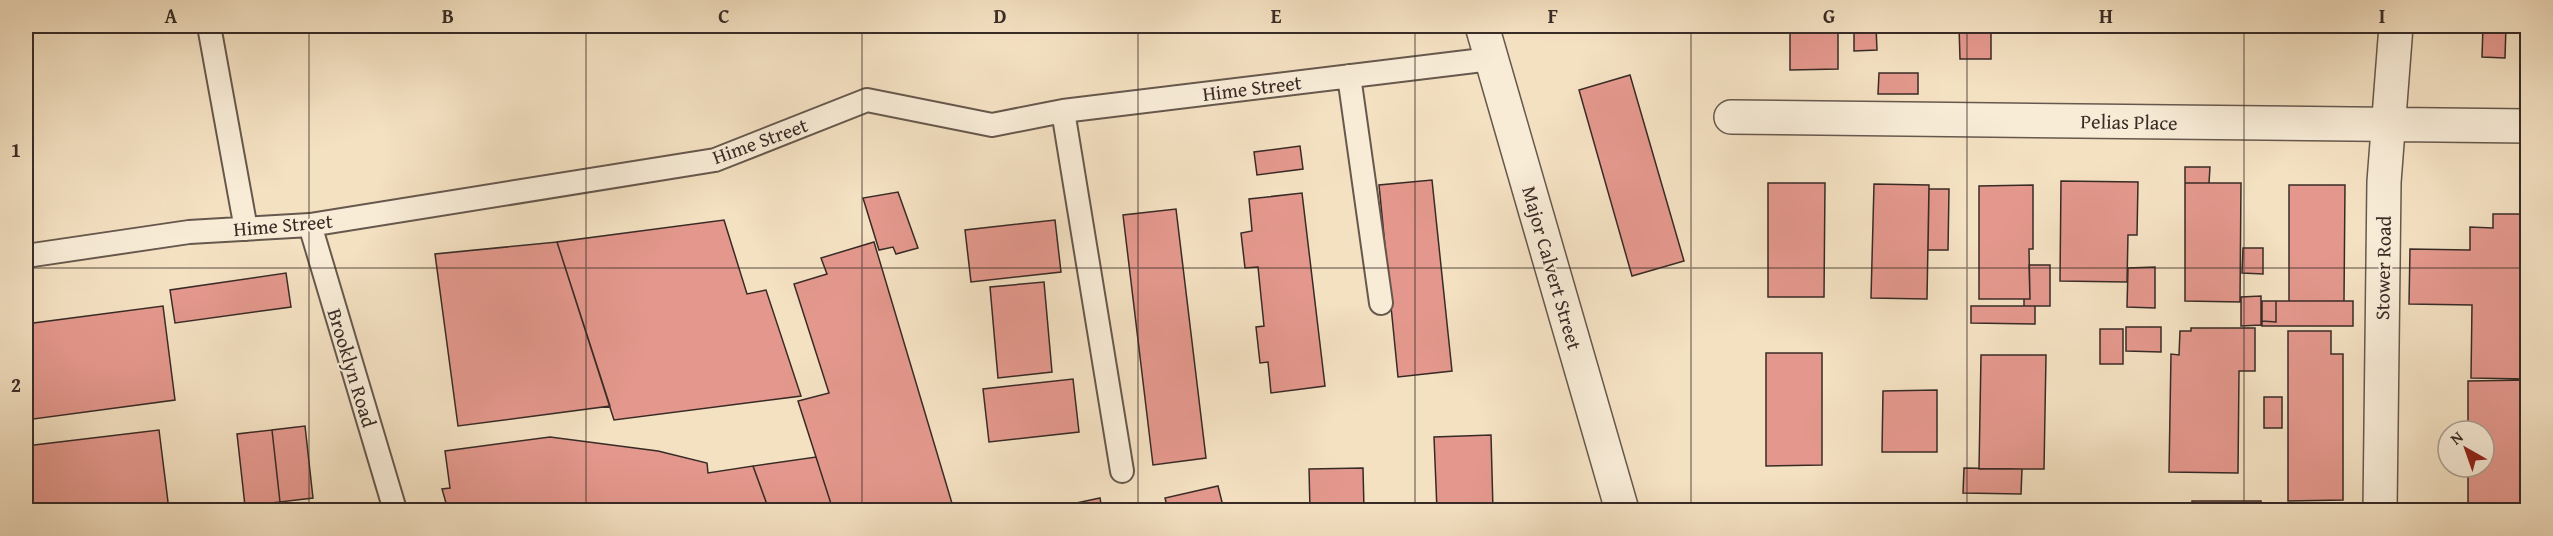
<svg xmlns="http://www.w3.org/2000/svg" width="2553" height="536" font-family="'Gentium Book Plus',serif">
	<rect width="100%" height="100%" fill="#f4e1c2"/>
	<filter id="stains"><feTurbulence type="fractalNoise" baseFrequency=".00333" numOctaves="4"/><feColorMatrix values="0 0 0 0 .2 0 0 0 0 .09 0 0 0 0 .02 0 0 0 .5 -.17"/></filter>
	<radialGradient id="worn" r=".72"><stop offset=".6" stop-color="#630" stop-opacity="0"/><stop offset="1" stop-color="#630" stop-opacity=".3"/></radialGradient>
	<path fill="#e4988d" stroke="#382b26" stroke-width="1.5" d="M1790 26H1838V69L1790 70Z
		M1854 26H1876L1877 50 1854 51Z
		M1959 26H1991V59H1960Z
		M2269 26H2305V32L2269 31Z
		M2483 26H2506L2505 58 2482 57Z
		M1879 73H1918V94H1878Z
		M1630 75 1684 261 1632 276 1579 90Z
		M1300 146 1303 169 1257 175 1254 152Z
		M2185 167H2210L2209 183H2185Z
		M1432 180 1452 371 1398 377 1379 185Z
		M2061 181 2138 182 2137 235H2128L2127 282 2060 281Z
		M1768 183H1825L1824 297H1768Z
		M2185 183H2241L2240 302 2185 301Z
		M1874 184 1929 185 1927 299 1871 298Z
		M2033 185V249H2029L2030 299H1979V186Z
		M2289 185H2345L2344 301H2289Z
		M1929 189H1949L1948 250H1928Z
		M898 192 918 248 896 254 893 247 879 250 863 198Z
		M1302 193 1325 386 1271 393 1268 362 1260 363 1256 327 1264 326 1258 267 1245 268 1241 233 1252 231 1249 199Z
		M1176 209 1206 458 1153 465 1123 215Z
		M2493 214H2528V379L2471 378 2472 305 2409 304 2410 249 2470 250V227L2493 228Z
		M724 220 747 294 766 290 801 396 614 420 557 242Z
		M1055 220 1061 272 971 282 965 230Z
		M557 242 610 406 458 426 435 254Z
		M874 242 954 510H833L798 401 829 393 794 284 827 274 821 258Z
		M2243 248H2263V274L2242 273Z
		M2029 265H2050V306H2024V299H2030Z
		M2155 267V308L2127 307 2128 268Z
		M286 273 291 307 175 323 170 290Z
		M1044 282 1052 372 998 378 990 287Z
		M2261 296V325L2241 326V297Z
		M2262 301H2276V322L2262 321Z
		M2276 301H2353V326H2262V321L2276 322Z
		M163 306 175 400 26 420V324Z
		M1971 306H2035V324L1971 323Z
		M2126 327H2161V352L2126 351Z
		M2191 328H2255V371H2239L2238 473 2169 472 2171 354 2179 355 2180 331H2191Z
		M2100 329H2123V364H2100Z
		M2288 331H2331V354H2343V500L2288 501Z
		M1766 353H1822V465L1766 466Z
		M1981 355H2046L2044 469H1979Z
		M1073 379 1079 432 989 442 983 389Z
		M2528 380V510H2468V467H2484V431H2468V381Z
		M1937 390V452H1882L1883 391Z
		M2264 397H2282V428H2264Z
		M305 426 313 498 280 502 272 430Z
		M159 430 169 510H26V446Z
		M272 430 280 502 245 506 237 434Z
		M1491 435 1493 510H1437L1434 437Z
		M550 437 658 451 707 463 708 473 753 466 769 510H448L442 489 450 488 445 451Z
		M816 457 833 510H769L753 466Z
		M1363 468 1364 510H1310L1309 469Z
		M1964 468 2022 469 2021 494 1963 493Z
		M1218 486 1224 510H1168L1165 498Z
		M1100 498 1102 510H1044Z
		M2192 501H2261V510H2191Z"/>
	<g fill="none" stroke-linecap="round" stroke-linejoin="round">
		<g stroke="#67584d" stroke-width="26">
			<path id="lane" d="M209 26 246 229
				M1349 76 1381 303
				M1063 111 1122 471
				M310 225 395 510
				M26 256 189 232 310 225 715 160 867 100 992 125 1063 111 1491 59"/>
		</g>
		<g stroke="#67584d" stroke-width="36">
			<path id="street" d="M1482 26 1622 510
				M1731 117 2528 126
				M2380 510 2384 182 2396 26"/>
		</g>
		<use href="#lane" stroke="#f8ecd7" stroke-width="22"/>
		<use href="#street" stroke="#f8ecd7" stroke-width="33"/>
	</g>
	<path fill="none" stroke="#382b26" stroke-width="1.5" stroke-opacity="0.55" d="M309 26V510M586 26V510M862 26V510M1138 26V510M1415 26V510M1691 26V510M1967 26V510M2244 26V510M26 268H2528"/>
	<g text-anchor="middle" stroke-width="4.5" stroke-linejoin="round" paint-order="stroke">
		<g font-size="20" fill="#382b26" stroke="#f8ecd7">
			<text transform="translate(1252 88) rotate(-7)" y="7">Hime Street</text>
			<text transform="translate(2129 122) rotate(1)" y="7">Pelias Place</text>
			<text transform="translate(760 141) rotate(-20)" y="7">Hime Street</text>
			<text transform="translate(283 225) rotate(-5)" y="7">Hime Street</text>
			<text transform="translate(1552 268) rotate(74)" y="7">Major Calvert Street</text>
			<text transform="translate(2383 268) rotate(-89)" y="7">Stower Road</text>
			<text transform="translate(352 368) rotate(73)" y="7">Brooklyn Road</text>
		</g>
	</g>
	<rect width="2553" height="536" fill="none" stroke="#f4e1c2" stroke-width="66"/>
	<g transform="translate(2466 449) rotate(320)"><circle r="28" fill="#f8ecd7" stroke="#ab9f90" stroke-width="1.5"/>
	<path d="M0-4.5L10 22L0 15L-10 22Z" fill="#8f2418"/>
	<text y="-9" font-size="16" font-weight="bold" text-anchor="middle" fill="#382b26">N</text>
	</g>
	<rect x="33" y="33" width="2487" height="470" fill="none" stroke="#382b26" stroke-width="2"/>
	<g font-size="20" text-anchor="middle" font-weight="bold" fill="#382b26">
		<text x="171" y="23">A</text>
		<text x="448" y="23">B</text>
		<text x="724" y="23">C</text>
		<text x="1000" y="23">D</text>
		<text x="1276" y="23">E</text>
		<text x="1553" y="23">F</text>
		<text x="1829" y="23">G</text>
		<text x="2106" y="23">H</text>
		<text x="2382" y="23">I</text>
		<text x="16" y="157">1</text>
		<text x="16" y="392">2</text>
	</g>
	<rect width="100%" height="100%" filter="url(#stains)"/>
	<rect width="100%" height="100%" fill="url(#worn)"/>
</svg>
